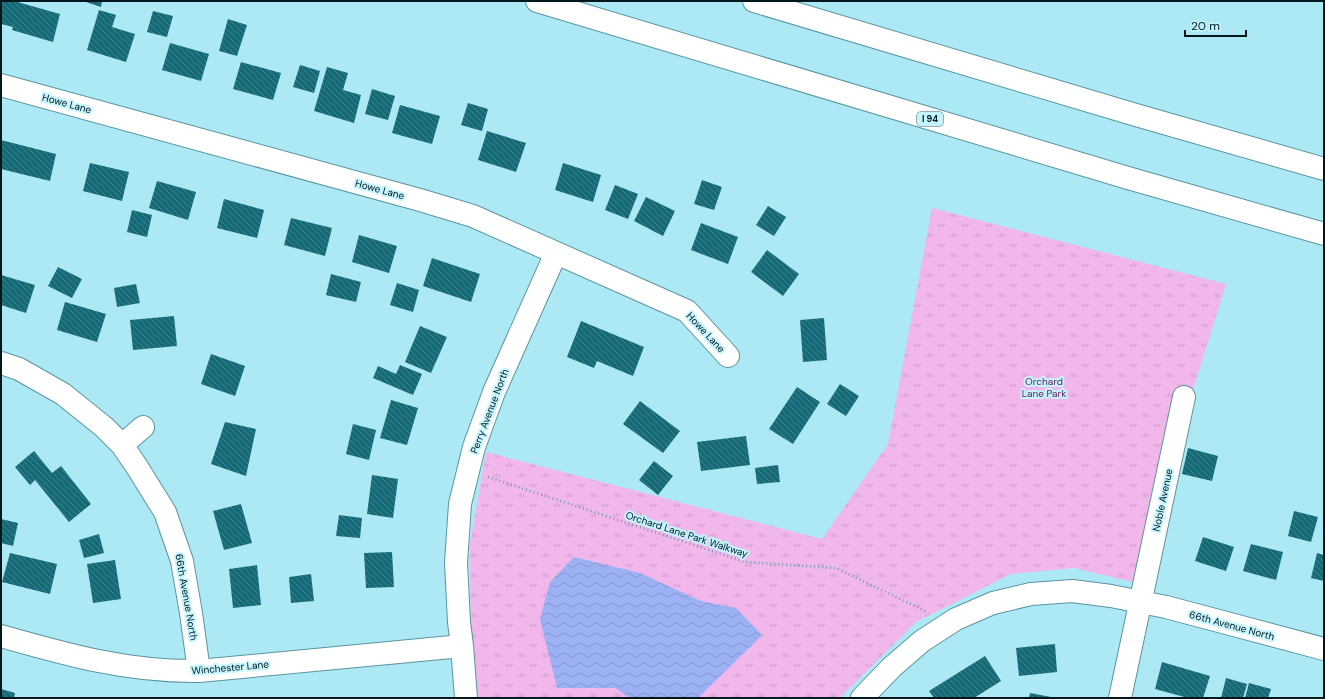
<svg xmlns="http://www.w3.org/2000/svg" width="1325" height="699" font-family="'DM Sans',sans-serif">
	<defs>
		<pattern id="park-tufts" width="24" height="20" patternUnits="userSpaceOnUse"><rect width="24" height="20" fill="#f1b6ea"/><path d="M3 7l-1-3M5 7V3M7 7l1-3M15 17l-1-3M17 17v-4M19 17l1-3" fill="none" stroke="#cd9cc8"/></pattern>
		<pattern id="water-waves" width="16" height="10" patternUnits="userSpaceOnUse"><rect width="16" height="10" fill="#9cb1f3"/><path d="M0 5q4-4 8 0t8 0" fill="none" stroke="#8598d0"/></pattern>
		<pattern id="building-back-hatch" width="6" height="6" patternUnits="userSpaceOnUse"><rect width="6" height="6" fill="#146a77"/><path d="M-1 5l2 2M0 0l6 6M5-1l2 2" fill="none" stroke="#44828b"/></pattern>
	</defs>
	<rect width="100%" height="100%" fill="#ace9f5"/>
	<path fill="url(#park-tufts)" d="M932 208 1226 284 1133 582 1074 568 1011 574 916 622 840 698H474L471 635 470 544 486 452 822 539 888 444Z"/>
	<path fill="url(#water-waves)" d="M574 557 640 573 701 601 736 608 762 635 698 698H629L616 688H557L540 619 550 582Z"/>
	<path fill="url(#building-back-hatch)" d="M1 1H14L60 14 53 42 12 30 13 27 1 24Z
		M83 1H102L101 7Z
		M99 10 116 15 112 27 135 34 126 62 87 50Z
		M153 11 173 16 167 37 147 32Z
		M228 19 247 25 237 56 219 51Z
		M170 43 209 54 201 81 162 70Z
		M241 62 281 73 273 100 233 89Z
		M300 65 320 71 314 93 293 87Z
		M327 67 348 73 343 90 361 95 354 123 314 111Z
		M372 89 395 96 388 120 365 114Z
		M468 103 488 109 482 131 461 125Z
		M400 105 440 116 432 144 392 133Z
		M487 131 526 143 516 172 478 160Z
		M1 140 56 154 50 181 1 169Z
		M90 163 129 172 122 201 83 191Z
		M563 163 601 175 593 202 555 190Z
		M702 180 722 187 714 210 694 204Z
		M157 181 196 192 188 220 149 208Z
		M615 185 638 194 628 219 605 210Z
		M646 197 675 211 663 236 634 221Z
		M224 199 264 210 257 238 217 228Z
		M768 206 786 217 774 236 756 225Z
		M132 210 152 215 147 237 127 232Z
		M291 218 332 228 325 256 284 245Z
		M701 223 738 237 728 264 691 250Z
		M359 235 397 246 389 273 352 262Z
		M767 250 799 274 783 296 751 272Z
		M432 258 480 274 471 302 423 286Z
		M58 267 82 279 72 298 48 286Z
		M331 274 361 282 356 302 326 295Z
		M1 275 35 285 26 313 1 305Z
		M397 283 419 290 413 312 390 305Z
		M136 284 140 303 117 307 114 288Z
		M65 302 106 314 97 342 57 330Z
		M174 316 177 346 133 350 130 320Z
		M824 318 827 360 803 362 800 320Z
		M581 321 644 347 633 376 597 361 594 368 567 357Z
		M420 326 447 337 431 373 405 362Z
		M211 354 245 366 235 396 201 384Z
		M400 365 422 374 413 395 373 378 378 366 396 374Z
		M840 384 859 396 846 416 827 404Z
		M797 387 820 402 793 444 769 429Z
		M391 400 418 408 407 445 380 438Z
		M640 401 680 431 663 453 623 424Z
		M225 422 256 429 246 476 211 464Z
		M353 424 376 430 369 460 346 454Z
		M746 436 750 465 701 471 697 442Z
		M1188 448 1218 456 1212 481 1182 474Z
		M34 451 52 473 61 466 91 504 69 522 35 480 30 485 15 467Z
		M654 461 673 476 658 495 639 480Z
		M778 465 780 482 757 484 755 468Z
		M372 475 398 479 393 518 367 514Z
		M241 504 252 543 224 550 213 511Z
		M1294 511 1318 517 1311 542 1288 536Z
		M339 515 362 518 360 538 336 536Z
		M1 519 18 523 13 546 1 543Z
		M99 534 104 553 84 558 79 540Z
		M1203 537 1234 547 1226 571 1195 561Z
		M1251 544 1283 552 1276 580 1243 571Z
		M392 552 394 587 366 588 364 553Z
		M10 553 57 564 50 594 2 582Z
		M1317 553 1324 555V581L1311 578Z
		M115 560 121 599 93 603 87 564Z
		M257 565 261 605 233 608 229 569Z
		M311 574 314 601 291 603 289 577Z
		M1055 644 1057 672 1019 676 1016 648Z
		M985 656 1001 681 974 698H934L929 691Z
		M1162 662 1210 676 1203 698H1188L1155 689Z
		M1226 678 1247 684 1243 698H1221Z
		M1249 683 1271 689 1268 698H1245Z
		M1 689 15 693 14 698H1Z
		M1030 693 1051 697 1050 698H1029Z"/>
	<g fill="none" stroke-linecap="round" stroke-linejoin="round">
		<g stroke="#5a95a0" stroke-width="24">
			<path id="minor" d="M1 85 420 200 473 216 687 311 728 356
				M1 363 19 369 63 394 104 427 122 445 137 467 165 512 182 561 191 613 199 671
				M122 445 143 427
				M1 636C68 655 128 672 199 671L462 646
				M466 698 462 646 459 622 456 563 460 504 474 447 494 392 556 253
				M862 698 892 667 922 641 956 619 993 603 1031 594 1072 591 1111 596 1166 607 1324 649
				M1120 698 1184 397"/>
		</g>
		<g stroke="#5a95a0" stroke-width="24">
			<path id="motorway" d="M537 1 1128 178 1324 234
				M754 1 1136 115 1324 169"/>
		</g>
		<path stroke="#6e9da6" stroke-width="2.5" stroke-dasharray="1 3" stroke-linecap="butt" d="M488 477 745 562 836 568 927 612"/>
		<use href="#minor" stroke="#fff" stroke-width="22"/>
		<use href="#motorway" stroke="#fff" stroke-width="22"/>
	</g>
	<g text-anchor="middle" stroke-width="4" stroke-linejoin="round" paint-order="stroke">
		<rect fill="#c4f4fd" stroke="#3c5960" stroke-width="1" x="917" y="112" width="26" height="14" rx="3"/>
		<g font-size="9" font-weight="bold" fill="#01171c">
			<text x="930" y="122">I 94</text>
		</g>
		<g font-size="10" fill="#01171c" stroke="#c4f4fd">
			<text transform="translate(67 103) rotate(15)" y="4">Howe Lane</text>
			<text transform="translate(380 189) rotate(15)" y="4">Howe Lane</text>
			<text transform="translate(706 332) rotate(47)" y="4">Howe Lane</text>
			<text transform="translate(489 411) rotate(-69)" y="4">Perry Avenue North</text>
			<text transform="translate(1162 500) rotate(-78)" y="4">Noble Avenue</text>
			<text transform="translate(687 534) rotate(18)" y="4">Orchard Lane Park Walkway</text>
			<text transform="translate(187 597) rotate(80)" y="4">66th Avenue North</text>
			<text transform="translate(1232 625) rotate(15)" y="4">66th Avenue North</text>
			<text transform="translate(230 667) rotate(-5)" y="4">Winchester Lane</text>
		</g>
		<g font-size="10" fill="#5d1959" stroke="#c4f4fd">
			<text x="1044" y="385">Orchard<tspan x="1044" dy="12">Lane Park</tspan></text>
		</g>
	</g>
	<rect width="1325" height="699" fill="none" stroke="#01171c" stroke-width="4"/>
	<path d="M1185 30v6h61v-6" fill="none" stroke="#01171c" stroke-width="2"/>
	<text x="1191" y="30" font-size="12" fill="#01171c" stroke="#c4f4fd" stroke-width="3" paint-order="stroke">20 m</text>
</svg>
